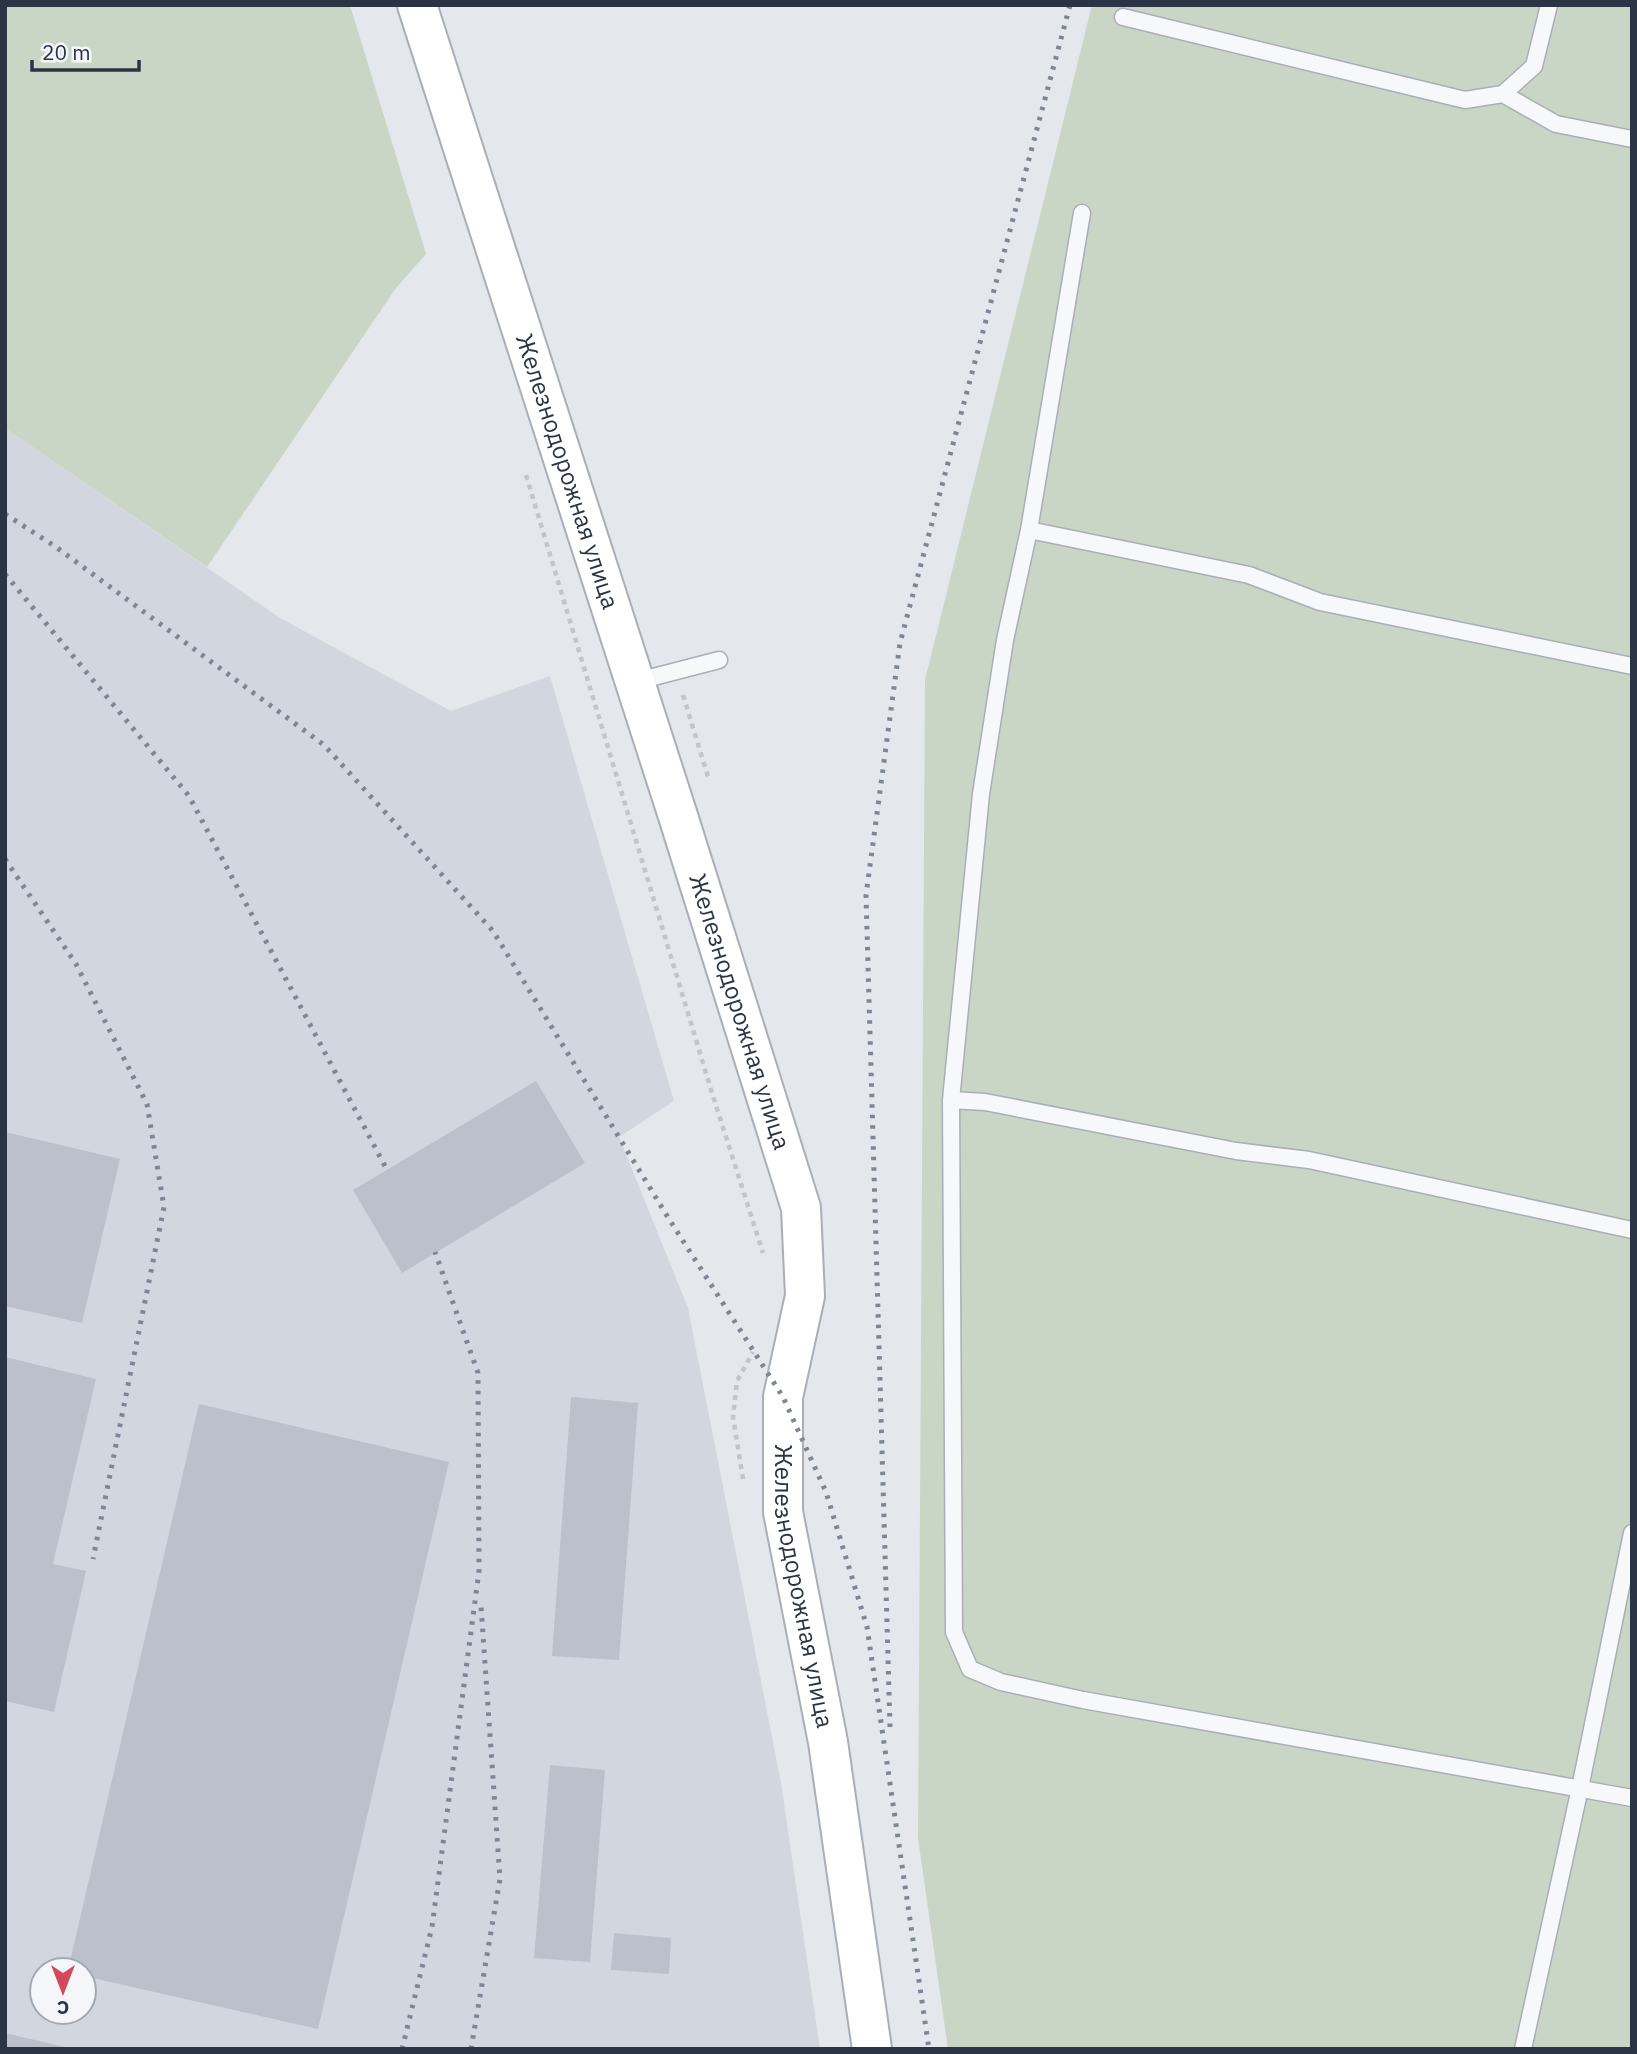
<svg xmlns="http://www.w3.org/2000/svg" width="1637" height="2054" font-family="'IBM Plex Sans',sans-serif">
	<rect width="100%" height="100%" fill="#e4e7ec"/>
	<path fill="#d2d6de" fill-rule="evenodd" d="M5 428 280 618 451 711 550 676 674 1101 619 1137 688 1308 781 1783 820 2049H5ZM42 1970H84V2012H42Z"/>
	<path fill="#c9d6c5" d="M5 5H350L426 254 396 288 207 567 5 428Z
		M1092 5H1632V2049H948L918 1838 925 680Z"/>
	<path fill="#bbc0ca" d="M536 1081 585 1163 402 1273 353 1190Z
		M5 1132 120 1159 82 1323 5 1306Z
		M5 1357 96 1379 53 1564 86 1571 54 1712 5 1701Z
		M571 1397 638 1403 619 1660 552 1656Z
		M199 1404 449 1462 318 2029 84 1976V1970H68Z
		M550 1765 605 1770 590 1962 534 1958Z
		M614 1933 671 1938 669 1974 611 1970Z
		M5 2033 69 2048 68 2049H5Z"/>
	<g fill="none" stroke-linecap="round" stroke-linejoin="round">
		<g stroke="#a9aeb7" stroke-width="19">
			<path id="lane" d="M1123 17 1465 100 1503 94 1534 66 1549 5
				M1503 94 1556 124 1632 139
				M1082 213 1029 530 1005 640 981 794 951 1100 954 1632 970 1669 1001 1682 1083 1700 1632 1798
				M1029 530 1249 575 1320 602 1632 666
				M634 682 719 660
				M951 1100 985 1102 1236 1151 1309 1160 1632 1230
				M1523 2049 1580 1788 1632 1533"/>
		</g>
		<g stroke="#a9aeb7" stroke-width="42">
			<g id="secondary">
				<path id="s1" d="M417 5 678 816 801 1208 805 1296 783 1397V1512L828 1742 872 2049"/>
			</g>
		</g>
		<path stroke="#c2c5cb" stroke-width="4.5" stroke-dasharray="5 5" stroke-linecap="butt" d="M526 475 712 1093 763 1253
			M683 695 709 780
			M743 1479 733 1417 737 1381 753 1352"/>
		<use href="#lane" stroke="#f7f8fa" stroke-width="16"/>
		<use href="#secondary" stroke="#fff" stroke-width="38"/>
		<path stroke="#7d8696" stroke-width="5" stroke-dasharray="3.5 7" stroke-linecap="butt" d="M5 514 56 547 324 745 493 931 669 1219 783 1397 826 1492 867 1627 929 2049
			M5 574 189 796 387 1170
			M5 859 76 964 147 1104 164 1207 93 1559
			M890 1727 866 895 900 643 1070 5
			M402 2049 432 1927 479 1571 478 1373 435 1252
			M471 2049 500 1879 481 1606"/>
	</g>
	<g text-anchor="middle" stroke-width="6" stroke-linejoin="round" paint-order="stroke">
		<g font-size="24" fill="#2b3445" stroke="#f4f6f9">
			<text dy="8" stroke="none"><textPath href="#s1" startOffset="490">Железнодорожная улица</textPath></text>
			<text dy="8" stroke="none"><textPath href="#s1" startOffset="1057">Железнодорожная улица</textPath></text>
			<text dy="8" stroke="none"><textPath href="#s1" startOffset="1645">Железнодорожная улица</textPath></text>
		</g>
	</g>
	<rect width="1637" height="2054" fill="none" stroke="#2b3445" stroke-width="14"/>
	<g transform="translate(63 1991) rotate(180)"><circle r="33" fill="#f4f6f9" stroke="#a4a8b1" stroke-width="2"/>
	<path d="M0-5L12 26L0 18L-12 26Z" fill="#d1495b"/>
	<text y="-10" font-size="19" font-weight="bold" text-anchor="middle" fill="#2b3445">С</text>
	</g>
	<path d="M32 60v10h107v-10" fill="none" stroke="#2b3445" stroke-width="3.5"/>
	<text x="42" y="60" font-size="21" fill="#2b3445" stroke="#f4f6f9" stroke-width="5" paint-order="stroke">20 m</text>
</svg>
